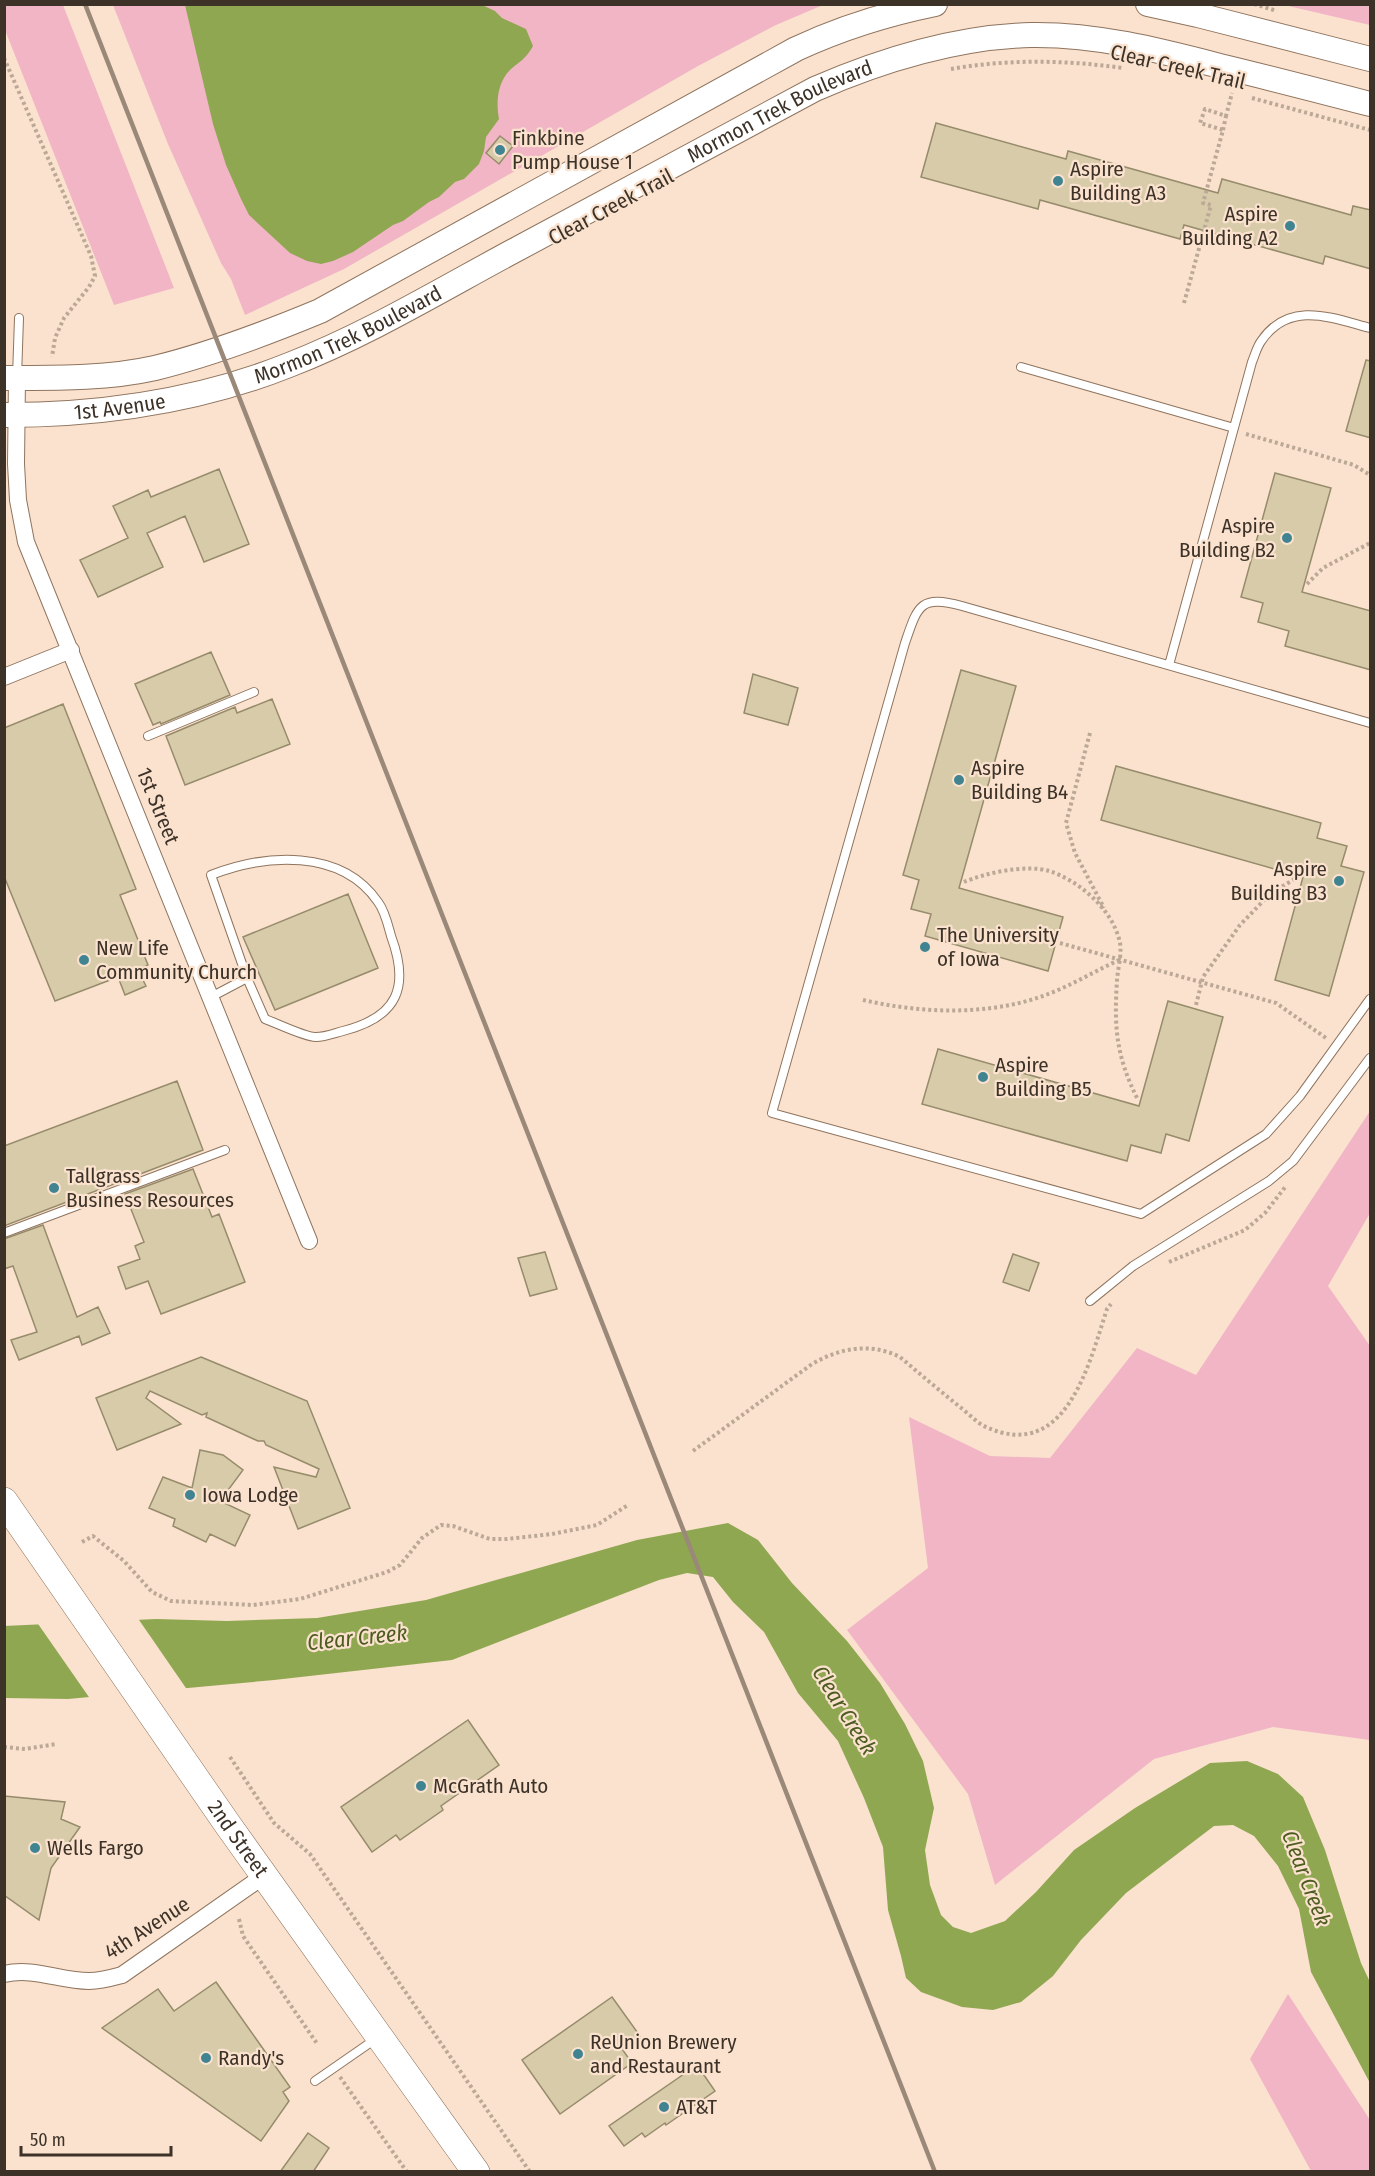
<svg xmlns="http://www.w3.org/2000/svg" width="1375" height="2176" font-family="'Fira Sans Condensed',sans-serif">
	<rect width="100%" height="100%" fill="#fae2ce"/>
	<path fill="#f1b5c5" d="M5 4 63 5 174 288 114 305 5 30Z
		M113 5H823L776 25 698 66 344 269 245 315 231 279 221 263 168 144Z
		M1284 5H1370V25Z
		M1370 1111V1213L1328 1286 1370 1346V1740L1273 1727 1154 1759 995 1885 968 1794 847 1630 928 1568 909 1417 990 1456 1050 1458 1137 1348 1196 1375Z
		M1288 1994 1370 2120V2171H1311L1250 2059Z"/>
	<path fill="#90a752" d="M185 5H482L495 11 502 18 526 29 533 46C524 61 521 60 510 70 497 83 496 103 499 119L486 137 484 151 479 164 464 179 455 182 439 197 429 202 403 221 393 225 353 252 333 261 321 264 307 261 290 253 249 215 241 199 226 165 213 124Z
		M728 1523 758 1540 792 1583 847 1641 880 1683 905 1724 923 1761 934 1808 925 1850 930 1885 941 1915 953 1927 971 1933 1005 1921 1036 1892 1074 1850 1135 1808 1210 1763 1247 1761 1278 1774 1303 1797 1325 1850 1361 1963 1370 1982V2083L1311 1972 1299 1909 1278 1866 1254 1836 1233 1825 1214 1826 1126 1893 1081 1940 1053 1976 1021 2002 993 2010 962 2007 921 1992 906 1978 901 1956 888 1910 883 1847 864 1798 838 1741 798 1693 764 1632 733 1602 713 1577 687 1573 659 1580 452 1660 274 1680 68 1699 5 1698 4 1626 156 1619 227 1621 317 1618 426 1600 637 1540Z"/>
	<path fill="#fae2ce" d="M137 1617 188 1691 91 1700 36 1621Z"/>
	<path fill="#d7cba9" stroke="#968b6b" stroke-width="1.5" d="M936 123 1066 159 1068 151 1218 193 1222 179 1351 215 1353 206 1371 210V269L1325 256 1323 264 1184 225 1180 239 1040 200 1038 209 921 177Z
		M500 136 513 146 499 164 486 153Z
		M1366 360 1371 361V438L1346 431Z
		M219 469 249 544 204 562 185 516 147 533 163 567 98 597 80 560 128 538 113 506 148 490 151 497Z
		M1275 473 1331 488 1302 592 1371 611V670L1285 646 1289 631 1258 622 1263 603 1241 597Z
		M211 652 230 695 161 724 160 722 153 725 135 684Z
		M961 670 1016 686 959 888 1063 917 1048 971 925 936 931 914 911 909 919 880 903 875Z
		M753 674 798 688 788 725 744 713Z
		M272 699 290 744 185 785 166 736 235 707 237 713Z
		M63 704 136 889 120 895 148 965 138 970 146 986 125 995 118 977 55 1001 4 876V728Z
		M1116 766 1321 823 1317 838 1347 846 1341 866 1364 872 1329 996 1275 980 1303 877 1101 820Z
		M348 894 378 968 275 1010 243 937Z
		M1168 1001 1223 1017 1189 1141 1166 1134 1161 1153 1131 1145 1127 1161 922 1104 938 1049 1139 1106Z
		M177 1081 203 1150 4 1226V1146Z
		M193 1169 212 1217 219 1214 245 1282 161 1314 148 1281 126 1289 118 1267 140 1259 135 1246 144 1242 125 1194Z
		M43 1225 77 1317 98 1307 110 1333 82 1345 79 1336 19 1360 11 1340 37 1332 13 1266 4 1269V1239Z
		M545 1252 557 1289 530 1296 518 1258Z
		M1013 1254 1039 1263 1029 1291 1003 1282Z
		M201 1357 307 1401 350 1508 298 1529 274 1467 316 1477 319 1469 266 1445 264 1441H258L206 1417 207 1413 202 1415 150 1391 146 1398 181 1424 117 1450 96 1398Z
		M200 1450 223 1455 243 1470 220 1501 250 1515 235 1546 210 1534 206 1542 173 1526 175 1519 149 1508 163 1477 192 1488Z
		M468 1720 499 1765 441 1806 443 1810 400 1840 396 1835 372 1852 341 1807Z
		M4 1796 65 1802 61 1819 80 1827 51 1868 39 1920 4 1895Z
		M216 1982 290 2087 283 2092 289 2101 261 2141 102 2028 158 1989 174 2011Z
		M612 1997 640 2036 622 2049 632 2063 560 2114 522 2060Z
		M697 2065 715 2091 666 2125 665 2123 645 2137 642 2133 624 2146 609 2126Z
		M308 2133 329 2148 313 2172H280Z"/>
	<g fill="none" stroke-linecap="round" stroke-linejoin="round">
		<g stroke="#8f745e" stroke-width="10">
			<path id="service" d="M1021 367 1234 428
				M17 377 19 318
				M1169 665 1252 362C1255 355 1257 346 1262 340 1290 300 1332 318 1370 328
				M1370 723 962 606C920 595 918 605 905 643L772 1113 1141 1214 1266 1134 1300 1096 1370 999
				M148 736 254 692
				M211 997 247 978 265 1019C276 1023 307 1038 316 1037 325 1037 335 1033 343 1031 398 1017 410 987 391 936 388 925 385 911 378 902 341 848 265 854 211 875L247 978
				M4 1233 225 1150
				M1090 1301 1133 1266 1269 1181 1293 1161 1370 1058
				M315 2081 377 2038"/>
		</g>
		<g stroke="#8f745e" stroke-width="18">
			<path id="minor" d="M17 378 16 464 18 500 26 542 309 1241
				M4 677 71 650
				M4 1974C34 1967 60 1981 89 1981 101 1981 111 1978 122 1975L265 1875"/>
		</g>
		<g stroke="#8f745e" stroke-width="26">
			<g id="secondary">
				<path d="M1148 4 1198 15 1370 59"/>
				<path d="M4 378C54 378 106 379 155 368 212 354 267 333 320 311L796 49C841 28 886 14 935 4"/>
				<path id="s1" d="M4 415C101 415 199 401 289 365 369 334 444 288 519 248 618 195 717 142 815 89 884 59 956 37 1031 35 1096 34 1158 50 1220 66 1270 78 1320 91 1370 104"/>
			</g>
		</g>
		<g stroke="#8f745e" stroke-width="28">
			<g id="primary">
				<path id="s2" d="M4 1501 228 1825 476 2172"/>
			</g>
		</g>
		<path stroke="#bca897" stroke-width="4" stroke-dasharray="3 3" stroke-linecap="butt" d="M1254 4 1277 11
			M4 58 91 256 95 276 89 287 64 318 55 338 52 357
			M951 69C1008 59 1065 60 1123 68
			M1252 98 1370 130
			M1223 130 1226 116
			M1184 303 1211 205 1203 203 1223 130 1200 123 1205 109 1226 116 1232 93
			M1246 434 1354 465 1370 475
			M1307 584 1323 568 1370 543
			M1090 733 1066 823 1075 853 1104 908
			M964 882C985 873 1026 864 1049 871 1078 880 1111 908 1119 939 1123 951 1118 967 1117 980 1114 1028 1116 1056 1138 1100
			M1060 943 1276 1003 1326 1038
			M863 1000C920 1013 984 1016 1040 997 1067 988 1093 972 1119 960
			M1196 1005 1203 977 1240 925 1270 894 1296 878
			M1169 1262 1245 1230 1265 1213 1286 1186
			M693 1451 812 1364C840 1348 870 1342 900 1357 920 1374 940 1391 960 1407 968 1413 977 1423 986 1427 1066 1463 1089 1364 1107 1309L1111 1304
			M82 1542 93 1536 124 1561 152 1592 171 1601 253 1605 300 1599 387 1572 400 1565 422 1538 441 1525 453 1526 490 1539H507L552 1534 597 1525 628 1505
			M4 1747 25 1749 56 1744
			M230 1757 274 1823 310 1854 530 2172
			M239 1919 243 1936 318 2045
			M340 2077 407 2172"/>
		<use href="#service" stroke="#fff" stroke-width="8"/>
		<use href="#minor" stroke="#fff" stroke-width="16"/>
		<use href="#secondary" stroke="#fff" stroke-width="24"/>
		<use href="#primary" stroke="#fff" stroke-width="27"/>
		<path stroke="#9a8879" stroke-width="4.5" d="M85 4 935 2172"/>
	</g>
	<g fill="#408492" stroke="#fae2ce" stroke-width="2">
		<circle cx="500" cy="150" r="6"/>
		<circle cx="1058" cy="181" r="6"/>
		<circle cx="1290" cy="226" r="6"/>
		<circle cx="1287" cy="538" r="6"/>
		<circle cx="959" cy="780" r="6"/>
		<circle cx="1339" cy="881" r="6"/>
		<circle cx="925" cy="947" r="6"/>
		<circle cx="84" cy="960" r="6"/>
		<circle cx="983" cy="1077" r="6"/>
		<circle cx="54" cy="1188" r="6"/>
		<circle cx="190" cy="1495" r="6"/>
		<circle cx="421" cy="1786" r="6"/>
		<circle cx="35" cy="1848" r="6"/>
		<circle cx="578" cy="2054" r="6"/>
		<circle cx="206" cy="2058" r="6"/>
		<circle cx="664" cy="2107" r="6"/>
	</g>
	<g text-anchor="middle" stroke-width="4.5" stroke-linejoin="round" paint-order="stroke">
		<g font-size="21" fill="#3d3228" stroke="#fae2ce">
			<text transform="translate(1178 67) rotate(13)" y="7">Clear Creek Trail</text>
			<text dy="7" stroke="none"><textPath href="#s1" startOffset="844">Mormon Trek Boulevard</textPath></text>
			<text transform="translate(611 207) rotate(-28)" y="7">Clear Creek Trail</text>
			<text dy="7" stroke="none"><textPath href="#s1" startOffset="357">Mormon Trek Boulevard</textPath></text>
			<text dy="7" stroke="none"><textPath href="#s1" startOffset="116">1st Avenue</textPath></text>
			<text transform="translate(158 806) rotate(68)" y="7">1st Street</text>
			<text dy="7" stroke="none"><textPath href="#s2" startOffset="411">2nd Street</textPath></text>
			<text transform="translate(147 1928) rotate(-33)" y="7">4th Avenue</text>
		</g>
		<g font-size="21" fill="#3d3228" stroke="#fae2ce" text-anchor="start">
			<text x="512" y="145">Finkbine<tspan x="512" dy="24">Pump House 1</tspan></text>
			<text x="1070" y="176">Aspire<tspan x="1070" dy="24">Building A3</tspan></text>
			<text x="1278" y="221" text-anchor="end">Aspire<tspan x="1278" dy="24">Building A2</tspan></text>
			<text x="1275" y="533" text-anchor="end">Aspire<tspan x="1275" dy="24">Building B2</tspan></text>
			<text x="971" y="775">Aspire<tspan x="971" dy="24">Building B4</tspan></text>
			<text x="1327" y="876" text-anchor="end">Aspire<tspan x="1327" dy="24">Building B3</tspan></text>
			<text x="937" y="942">The University<tspan x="937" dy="24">of Iowa</tspan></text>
			<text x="96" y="955">New Life<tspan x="96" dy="24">Community Church</tspan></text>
			<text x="995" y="1072">Aspire<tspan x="995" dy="24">Building B5</tspan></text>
			<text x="66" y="1183">Tallgrass<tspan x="66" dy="24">Business Resources</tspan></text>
			<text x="202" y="1502">Iowa Lodge</text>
			<text x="433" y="1793">McGrath Auto</text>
			<text x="47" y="1855">Wells Fargo</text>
			<text x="590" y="2049">ReUnion Brewery<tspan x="590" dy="24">and Restaurant</tspan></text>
			<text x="218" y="2065">Randy's</text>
			<text x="676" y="2114">AT&amp;T</text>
		</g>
		<g font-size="22" font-style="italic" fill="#4d5c20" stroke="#fae2ce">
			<text transform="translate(357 1637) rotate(-6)" y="8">Clear Creek</text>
			<text transform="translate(845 1710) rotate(58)" y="8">Clear Creek</text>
			<text transform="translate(1307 1878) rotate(69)" y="8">Clear Creek</text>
		</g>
	</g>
	<rect width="1375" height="2176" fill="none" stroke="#3d3228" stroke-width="12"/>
	<path d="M21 2146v9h150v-9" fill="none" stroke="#3d3228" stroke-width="3"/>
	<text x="30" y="2146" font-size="18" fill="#3d3228" stroke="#fae2ce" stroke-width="4.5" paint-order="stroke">50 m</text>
</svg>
